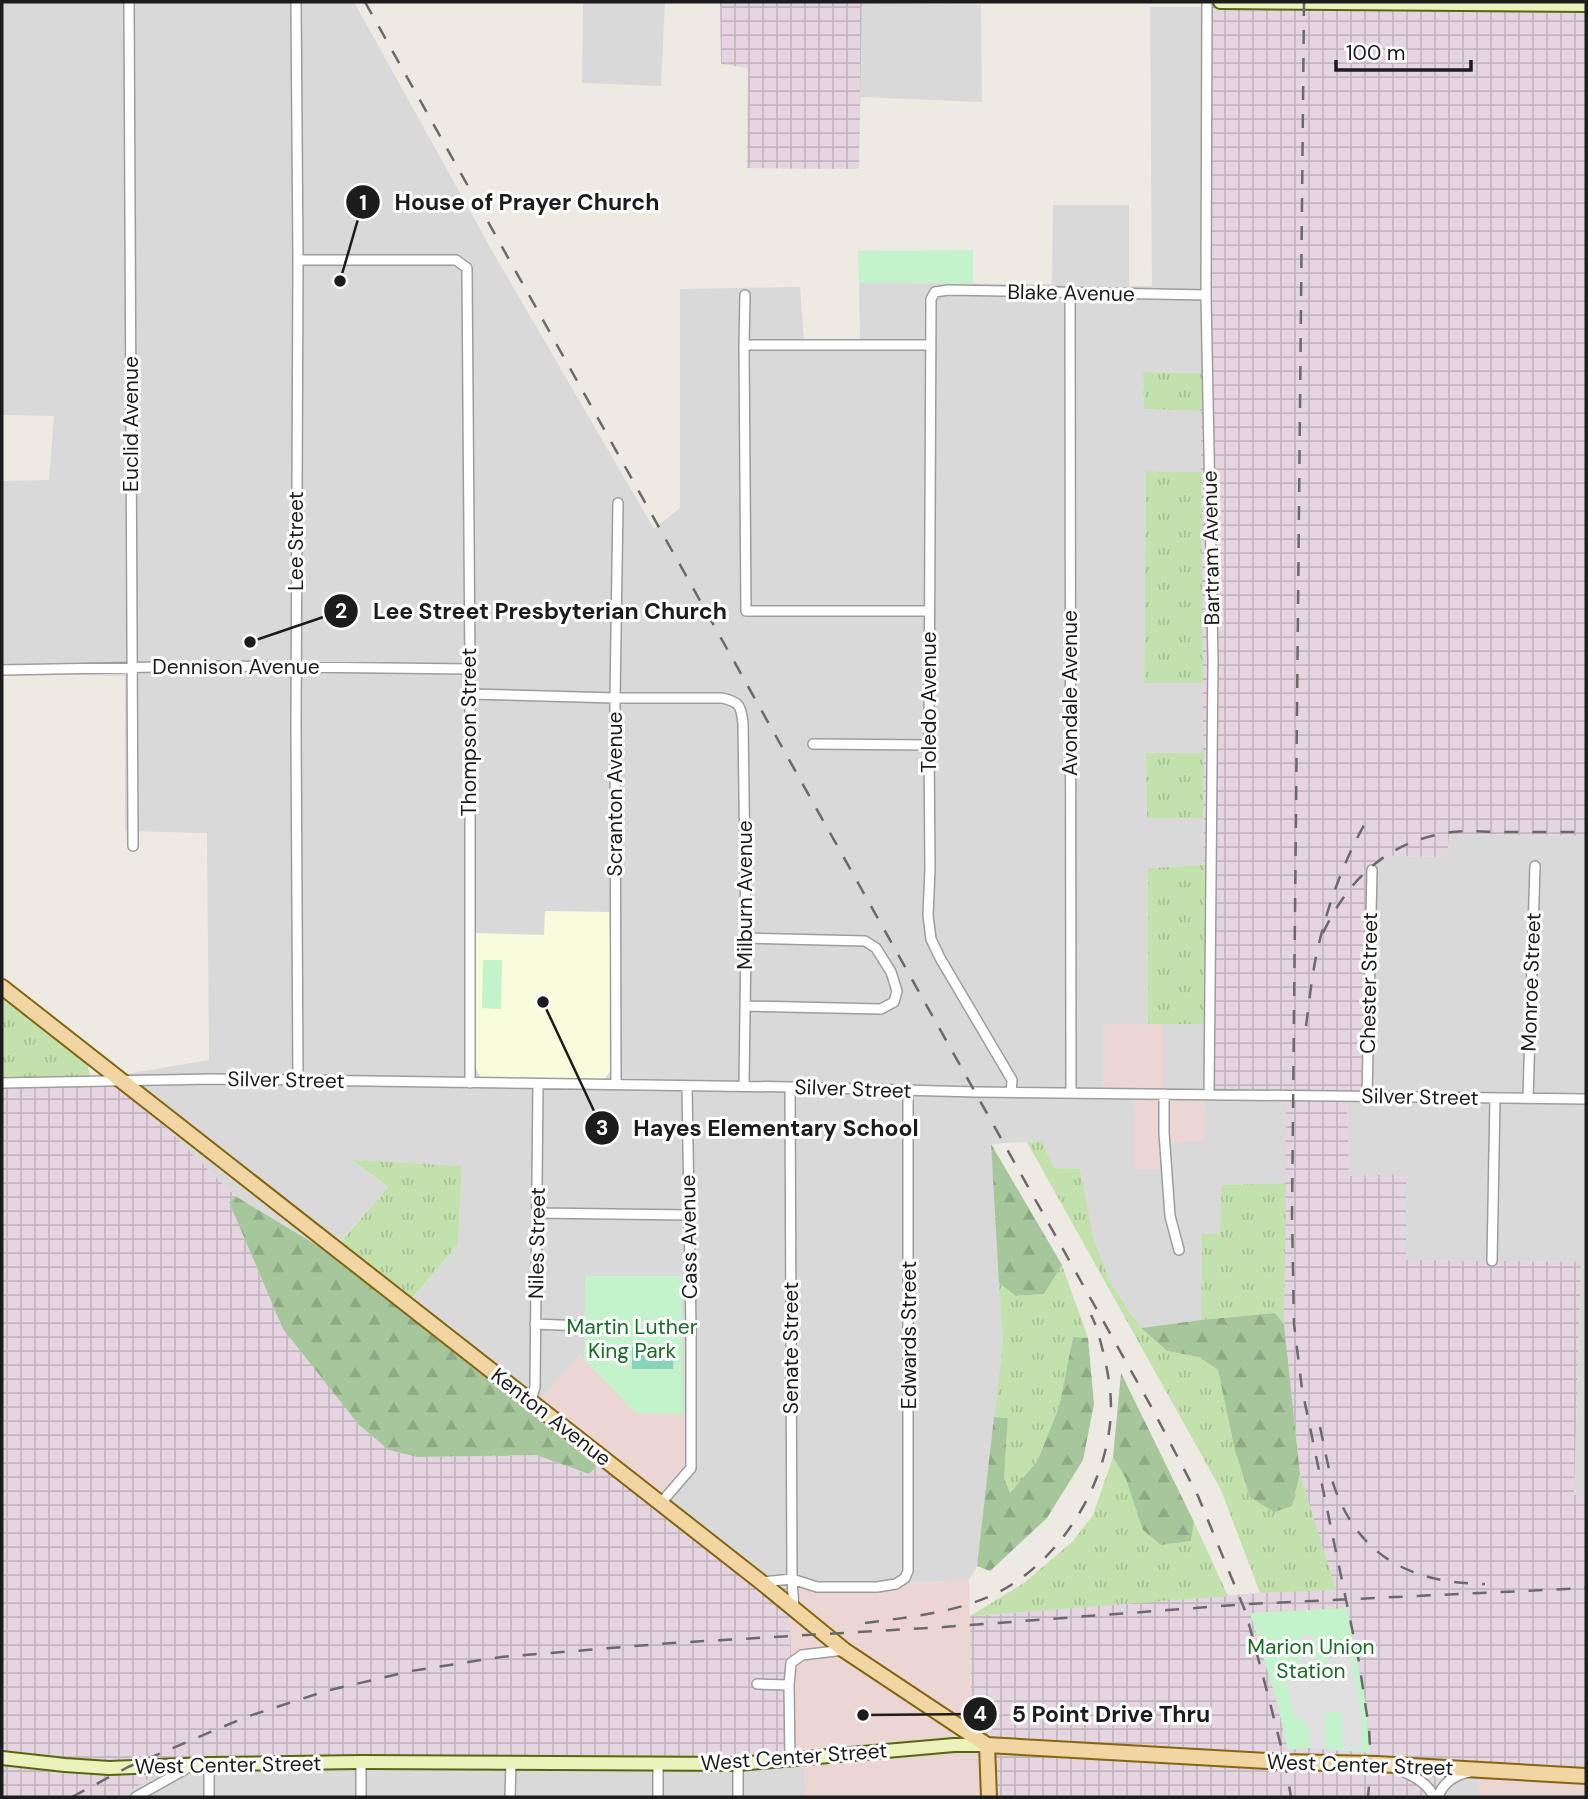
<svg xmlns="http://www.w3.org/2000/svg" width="1588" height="1799" font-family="'DM Sans',sans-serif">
	<defs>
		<pattern id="industrial-grid" width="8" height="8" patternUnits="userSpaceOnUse" patternTransform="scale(1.75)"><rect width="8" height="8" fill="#e4d5e0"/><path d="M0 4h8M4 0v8" fill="none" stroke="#c3b6c0"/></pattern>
		<pattern id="grass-tufts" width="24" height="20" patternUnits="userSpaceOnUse" patternTransform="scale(1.75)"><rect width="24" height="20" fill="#c3e1ad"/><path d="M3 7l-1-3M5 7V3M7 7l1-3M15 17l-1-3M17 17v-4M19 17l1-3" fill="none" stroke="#a7c094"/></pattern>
		<pattern id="forest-firs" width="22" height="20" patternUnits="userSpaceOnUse" patternTransform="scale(1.75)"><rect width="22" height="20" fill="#a5c79b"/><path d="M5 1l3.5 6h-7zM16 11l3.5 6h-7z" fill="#8daa85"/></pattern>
	</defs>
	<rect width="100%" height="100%" fill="#eceae2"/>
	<path fill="#dad9d9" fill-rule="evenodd" d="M2 2H354L491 249 654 529 680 508V289L800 287 804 341 860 342 859 283 1052 284 1053 205H1129V286H1152L1150 7H1201L1202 373 1143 372 1144 409 1202 411 1201 472 1146 471 1144 682 1203 683 1204 753 1146 754 1147 818H1203L1205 865 1148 868V1024L1103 1025 1163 1091V1023L1211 1024 1286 1095V1183L1221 1185V1234H1202L1201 1320 1141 1328 1111 1284 1092 1237 1080 1169 1054 1168 1040 1141 991 1144 1003 1341 977 1566 969 1580 789 1589 747 1575 661 1507 636 1413 580 1355 529 1412 402 1311 458 1244 462 1166 353 1161 388 1187 330 1253 235 1196 114 1076 209 1060 207 833 125 831V676L2 673V481L49 480 54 416 2 415ZM545 912 604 1079 474 934 545 935Z
		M583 2H665L661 86 582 83Z
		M862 3 981 5 982 102 861 97Z
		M1448 834 1586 836V1496H1574L1581 1262 1406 1260V1175L1349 1176 1347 1095 1372 1093 1375 865 1391 856 1447 857Z
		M270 1757 805 1758 806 1797H120L182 1758Z
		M1437 1768 1478 1770 1479 1797H1436Z"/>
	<path fill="#ecd6d3" d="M1163 1023V1091L1205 1092 1204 1141 1167 1142V1169H1134L1135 1093 1103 1092V1024Z
		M580 1355 636 1413 693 1414V1466L661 1507 603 1461 597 1466 529 1412Z
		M969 1580 971 1704 987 1745 989 1797H806L805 1759H794L789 1589Z
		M1478 1770 1586 1776V1797H1479Z"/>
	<path fill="url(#industrial-grid)" d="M720 2 862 3 859 169 747 168 748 68 721 64Z
		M1201 2H1586V836L1449 834 1447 857 1391 856 1376 865 1372 1094 1347 1096 1349 1176 1406 1174V1260L1581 1262 1574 1495 1586 1496V1776L1437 1768 1436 1797H989L987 1745 978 1729 971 1704 970 1616 1260 1593 1335 1589 1300 1474 1284 1324 1286 1095 1213 1092 1210 1024H1205L1201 472Z
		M114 1076 235 1196 229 1202 283 1329 359 1425 389 1450 417 1457 536 1455 588 1474 603 1461 747 1575 789 1589 794 1759 182 1758 120 1797H2V1078Z"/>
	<path fill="#f9fbdd" d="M545 911 610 912 611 1071 604 1079 481 1078 476 1069 474 933 544 935Z"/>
	<path fill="url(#grass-tufts)" d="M1143 372 1202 373V411L1144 409Z
		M1146 471 1201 472 1203 683H1144Z
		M1146 753H1204L1203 818H1147Z
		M1205 865V1024H1148V868Z
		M2 994 87 1060 90 1077 2 1078Z
		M1041 1141 1054 1168 1080 1169 1093 1237 1111 1284 1141 1328 1167 1351 1199 1357 1218 1370 1235 1451 1250 1497 1292 1506 1300 1474 1336 1590 1260 1593 1221 1490 1027 1142Z
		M352 1160 462 1166 458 1244 409 1302 337 1246 388 1187Z
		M1286 1183 1284 1324 1275 1313 1201 1320 1202 1234H1220L1221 1185Z
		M1062 1265 1088 1338 1073 1337 1059 1407 1037 1462 1010 1494 1004 1478 1008 1418 994 1417 1003 1341 999 1283 1016 1296 1044 1294Z
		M1113 1457 1126 1479 1144 1530 1161 1545 1191 1541 1194 1522 1228 1596 970 1616 1024 1583 1073 1541 1093 1515Z"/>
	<path fill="url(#forest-firs)" d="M991 1144 1062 1265 1044 1294 1016 1296 999 1283Z
		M235 1196 330 1253 597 1466 589 1474 536 1455 417 1457 389 1450 359 1425 283 1329 229 1202Z
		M1275 1313 1284 1324 1300 1474 1292 1506 1274 1512 1250 1497 1235 1451 1218 1370 1199 1357 1167 1351 1141 1328 1201 1320Z
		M1073 1337 1088 1338 1094 1404 1083 1460 1047 1518 990 1571 977 1566 994 1417 1008 1418 1004 1478 1010 1493 1037 1462 1059 1407Z
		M1121 1373 1194 1522 1191 1541 1161 1545 1143 1530 1126 1479 1113 1457Z"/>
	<path fill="#c3f3ca" d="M973 250V283H859L858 251Z
		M483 960H502L501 1009 482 1008Z
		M585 1276H682L683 1414 636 1413 584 1359Z
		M1347 1608 1365 1701 1370 1753 1311 1748 1288 1750 1276 1699 1250 1613Z"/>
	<path fill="#88d3bc" d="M632 1347H674L673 1369H632Z"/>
	<path fill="#e0e0e0" d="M1314 1635 1317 1675 1328 1674 1327 1653 1349 1651 1361 1711 1362 1751 1343 1750 1342 1712H1326L1325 1749 1311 1748 1308 1725 1303 1720 1295 1719 1286 1680 1301 1677 1299 1636Z"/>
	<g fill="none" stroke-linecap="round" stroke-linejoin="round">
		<g stroke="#9d9d9d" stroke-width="12">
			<path id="street" d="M129 2 133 846
				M296 2 298 260 296 728 298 1080
				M1207 2 1206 295 1213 660 1209 1094
				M298 260H456L467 268 470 669V1083
				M1070 293 1071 1093
				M745 295 744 345 746 611H929
				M744 345H931
				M2 670 210 666 470 669
				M470 694 615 698H722C740 702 741 706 743 723L746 938 744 1086
				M813 744 929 745
				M745 1006 881 1009 894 1002 897 991 891 972 876 948 865 941 746 938
				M2 1083 212 1079 298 1080 790 1087 976 1092 1586 1099
				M616 1084 615 698 618 503
				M790 1087 792 1579 794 1609
				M1011 1092 1012 1080 940 958 931 939 928 915 930 869 929 745 931 299 935 292 948 290 1206 295
				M1164 1094V1133L1170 1216 1179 1250
				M1367 1096 1372 870
				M1528 1098 1535 866
				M538 1213 688 1215
				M1492 1261 1495 1098
				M535 1324 583 1326
				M531 1401 535 1387 538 1084
				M660 1504 691 1468V1328L687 1086
				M761 1582 792 1579 817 1587H877L896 1584 905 1578 908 1571V1091
				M757 1684 789 1685 791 1663 802 1655 844 1650
				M789 1685 790 1760
				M1398 1769C1413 1776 1427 1782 1434 1797
				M136 1797 189 1767
				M209 1797V1764
				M361 1797V1762
				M510 1797 511 1763
				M658 1797V1764
				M738 1797V1764
				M1438 1797C1443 1783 1455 1775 1469 1772"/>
		</g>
		<g stroke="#566610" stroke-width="16">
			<path id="secondary" d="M1220 2 1586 5
				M2 1758 65 1765 109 1768 209 1764 361 1762 738 1764 954 1745H987"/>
		</g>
		<g stroke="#846610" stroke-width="18">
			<path id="primary" d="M2 987 761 1582 844 1650 987 1745
				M987 1745 1285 1762 1377 1764 1586 1776
				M987 1745 989 1797"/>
		</g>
		<use href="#street" stroke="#fff" stroke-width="9"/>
		<use href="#secondary" stroke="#ebf2bb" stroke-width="12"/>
		<use href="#primary" stroke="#f1d5a2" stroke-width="14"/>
		<path stroke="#6a6a6a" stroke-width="2.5" stroke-dasharray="14 14" stroke-linecap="butt" d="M365 2 1153 1410 1198 1496 1246 1613 1269 1699 1285 1762 1291 1797
			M1304 2 1292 1216 1294 1324 1302 1389 1359 1662 1369 1729 1371 1764 1368 1797
			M1323 933C1346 884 1381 847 1436 835 1455 830 1475 831 1495 832 1525 832 1556 832 1586 832
			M1306 1026C1309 1005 1311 983 1315 962 1324 915 1343 861 1367 820
			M1320 1427C1324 1445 1327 1463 1332 1480 1356 1556 1410 1583 1485 1584
			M865 1623C910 1617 954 1613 995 1594 1061 1562 1110 1481 1111 1408 1111 1390 1108 1373 1104 1355 1100 1341 1098 1328 1091 1315
			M1328 1643 1342 1641
			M72 1797 128 1767 246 1717 326 1691 411 1671 501 1657 672 1643 944 1627 1248 1604 1586 1588"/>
	</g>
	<g text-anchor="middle" stroke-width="6" stroke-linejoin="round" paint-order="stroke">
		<g font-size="21" fill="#1c1c1c" stroke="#fff">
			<text transform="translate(1071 293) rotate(1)" y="7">Blake Avenue</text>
			<text transform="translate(131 424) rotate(-90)" y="7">Euclid Avenue</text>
			<text transform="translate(296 541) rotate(-90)" y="7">Lee Street</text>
			<text transform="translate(1211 548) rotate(-91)" y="7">Bartram Avenue</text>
			<text x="236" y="674">Dennison Avenue</text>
			<text transform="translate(1070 693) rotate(-90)" y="7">Avondale Avenue</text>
			<text transform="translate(929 702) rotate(-90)" y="7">Toledo Avenue</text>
			<text transform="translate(469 732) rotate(-90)" y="7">Thompson Street</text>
			<text transform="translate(615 794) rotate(-90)" y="7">Scranton Avenue</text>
			<text transform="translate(745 895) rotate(-90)" y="7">Milburn Avenue</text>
			<text transform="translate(1531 982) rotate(-88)" y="7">Monroe Street</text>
			<text transform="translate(1369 983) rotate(-89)" y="7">Chester Street</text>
			<text transform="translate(286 1080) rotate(1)" y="7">Silver Street</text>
			<text transform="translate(853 1089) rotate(2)" y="7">Silver Street</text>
			<text transform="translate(1420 1097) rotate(1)" y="7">Silver Street</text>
			<text transform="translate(689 1237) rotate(-91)" y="7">Cass Avenue</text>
			<text transform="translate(537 1243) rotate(-89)" y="7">Niles Street</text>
			<text transform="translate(909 1335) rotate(-90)" y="7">Edwards Street</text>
			<text transform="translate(791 1348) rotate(-90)" y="7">Senate Street</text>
			<text transform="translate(551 1417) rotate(38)" y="7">Kenton Avenue</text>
			<text transform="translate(794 1757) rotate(-4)" y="7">West Center Street</text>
			<text transform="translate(228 1765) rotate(-1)" y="7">West Center Street</text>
			<text transform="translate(1360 1765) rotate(2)" y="7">West Center Street</text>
		</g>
		<g font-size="21" fill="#176d24" stroke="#fff">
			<text x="632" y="1334">Martin Luther<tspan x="632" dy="24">King Park</tspan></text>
			<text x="1311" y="1654">Marion Union<tspan x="1311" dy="24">Station</tspan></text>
		</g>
	</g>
	<path fill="none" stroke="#1c1c1c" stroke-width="2.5" d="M340 281L363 202M250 642L341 611M543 1002L602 1128M863 1715L980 1714"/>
	<g fill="#1c1c1c" stroke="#fff" stroke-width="2.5">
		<circle cx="340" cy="281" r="7"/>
		<circle cx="250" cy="642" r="7"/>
		<circle cx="543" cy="1002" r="7"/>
		<circle cx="863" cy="1715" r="7"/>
		<circle cx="363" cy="202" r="18"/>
		<circle cx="341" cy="611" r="18"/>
		<circle cx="602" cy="1128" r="18"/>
		<circle cx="980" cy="1714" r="18"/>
	</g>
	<g font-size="21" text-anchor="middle" font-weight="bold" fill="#fff">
		<text x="363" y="210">1</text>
		<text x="341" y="618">2</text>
		<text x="602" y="1135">3</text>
		<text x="980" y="1721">4</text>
	</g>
	<g font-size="23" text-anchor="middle" font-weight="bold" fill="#1c1c1c" stroke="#fff" stroke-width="6" stroke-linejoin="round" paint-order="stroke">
		<text x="527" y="210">House of Prayer Church</text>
		<text x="550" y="619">Lee Street Presbyterian Church</text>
		<text x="776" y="1136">Hayes Elementary School</text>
		<text x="1111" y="1722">5 Point Drive Thru</text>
	</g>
	<rect width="1588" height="1799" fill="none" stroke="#1c1c1c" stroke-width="7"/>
	<path d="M1336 60v10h135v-10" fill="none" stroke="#1c1c1c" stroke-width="3.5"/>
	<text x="1346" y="60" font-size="21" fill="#1c1c1c" stroke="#ffffff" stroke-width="5" paint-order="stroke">100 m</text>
</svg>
